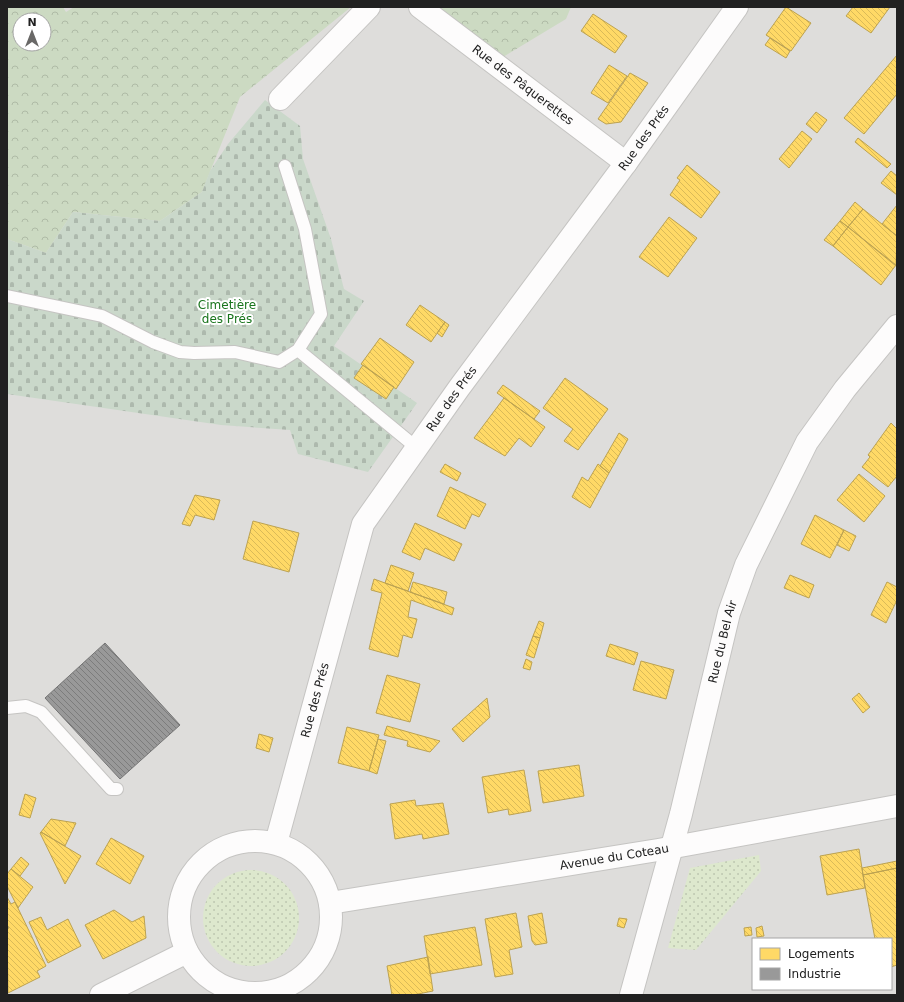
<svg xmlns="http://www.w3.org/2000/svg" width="904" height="1002" font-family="'DejaVu Sans',sans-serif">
	<defs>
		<pattern id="grass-dots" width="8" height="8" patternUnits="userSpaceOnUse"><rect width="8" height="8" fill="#dde8cd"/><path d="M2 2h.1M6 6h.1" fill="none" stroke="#bdc7b0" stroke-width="1.8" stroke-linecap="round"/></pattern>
		<pattern id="forest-crowns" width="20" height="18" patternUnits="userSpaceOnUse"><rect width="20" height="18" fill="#ccdac2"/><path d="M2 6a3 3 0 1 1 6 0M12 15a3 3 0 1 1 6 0" fill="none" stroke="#afbba6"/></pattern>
		<pattern id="cemetery-stones" width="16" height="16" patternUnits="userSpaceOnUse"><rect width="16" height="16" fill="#cad8ca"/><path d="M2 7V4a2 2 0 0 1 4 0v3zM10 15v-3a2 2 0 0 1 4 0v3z" fill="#adb9ad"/></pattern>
		<pattern id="homes-back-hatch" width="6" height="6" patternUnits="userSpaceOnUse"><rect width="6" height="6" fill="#ffd966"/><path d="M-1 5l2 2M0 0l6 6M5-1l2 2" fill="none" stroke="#daba58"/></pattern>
		<pattern id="industry-back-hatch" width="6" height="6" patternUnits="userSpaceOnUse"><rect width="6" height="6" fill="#999"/><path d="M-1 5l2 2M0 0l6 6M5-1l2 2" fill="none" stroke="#7c7c7c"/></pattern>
	</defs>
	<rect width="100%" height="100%" fill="#efedea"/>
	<path fill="#dedddb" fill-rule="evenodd" d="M7 7H897V995H7ZM20 20H44V44H20ZM753 939H891V989H753Z"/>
	<path fill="url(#grass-dots)" d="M759 855 761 871 696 950 668 948 690 868Z
		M203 918a48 48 0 1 1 96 0a48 48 0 1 1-96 0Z"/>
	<path fill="url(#forest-crowns)" fill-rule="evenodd" d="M7 7H63L66 12 74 7H351L240 97 202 192 160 221 73 212 46 253 7 239ZM20 20H44V44H20Z
		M438 7H571L566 19 503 57Z"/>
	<path fill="url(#cemetery-stones)" d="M265 100 300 126 303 159 331 239 344 289 364 301 334 346 417 403 368 472 298 454 290 430 221 425 7 394V239L46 253 73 212 160 221 202 192 210 171 228 144Z"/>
	<path fill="url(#homes-back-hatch)" stroke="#bca251" d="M786 7 811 23 791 51 766 35Z
		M853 7H890L871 33 846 16Z
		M593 14 627 36 615 53 581 31Z
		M770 38 790 51 786 58 765 45Z
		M897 55V94L864 134 844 118Z
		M609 65 627 76 608 103 591 93Z
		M630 73 648 83 621 122 606 124 598 119Z
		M816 112 827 120 817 133 806 124Z
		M802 131 812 139 789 168 779 159Z
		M858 138 891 164 887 168 855 142Z
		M687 165 720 192 701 218 670 195 680 180 677 178Z
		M891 171 897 176V195L881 183Z
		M855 202 863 209 848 227 840 221Z
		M897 205V236L882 224Z
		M863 209 897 236 896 266 848 227Z
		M669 217 697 238 668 277 639 257Z
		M840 221 848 227 833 246 824 240Z
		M848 227 896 265 881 285 833 246Z
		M420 305 445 322 431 342 406 325Z
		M445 322 449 325 442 337 437 333Z
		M380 338 414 362 396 389 361 364Z
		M363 365 394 387 386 399 354 378Z
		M565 378 608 409 578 450 564 441 573 429 543 408Z
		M503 385 540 411 534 419 497 393Z
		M504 398 545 427 531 447 519 438 505 456 474 438Z
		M891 423 897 429V476L888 487 862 467 870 457 868 455Z
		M619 433 628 439 609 473 600 466Z
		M445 464 461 473 457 481 440 472Z
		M598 464 609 473 590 508 572 497 582 477 588 481Z
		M859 474 885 496 864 522 837 500Z
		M450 487 486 504 479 517 472 514 465 529 437 516Z
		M195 495 220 500 214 520 195 515 190 526 182 524Z
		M815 515 844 530 830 558 801 544Z
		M253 521 299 533 289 572 243 559Z
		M415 523 462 544 454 561 425 548 420 560 402 552Z
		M844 530 856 536 849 551 837 545Z
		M391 565 414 573 408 591 385 583Z
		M790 575 814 585 809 598 784 588Z
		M374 579 454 608 452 615 411 600 408 617 417 619 412 638 403 635 398 657 369 649 382 593 371 590Z
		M413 582 447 592 444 604 410 592Z
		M887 582 897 587V600L886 623 871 615Z
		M539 621 544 623 540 638 533 636Z
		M533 636 540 638 534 658 526 655Z
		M610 644 638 653 634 665 606 656Z
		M526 659 532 662 530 670 523 668Z
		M641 661 674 670 666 699 633 690Z
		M387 675 420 684 410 722 376 713Z
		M859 693 870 707 863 713 852 699Z
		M487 698 490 717 463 742 452 729Z
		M387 726 440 741 430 752 407 746 408 741 384 735Z
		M347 727 379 735 369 771 338 763Z
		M259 734 273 738 269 752 256 748Z
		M378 739 386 741 377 774 369 771Z
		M579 765 584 796 543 803 538 771Z
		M524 770 531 811 509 815 508 809 488 813 482 777Z
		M25 794 36 798 30 818 19 815Z
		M415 800 416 806 443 803 449 834 423 839 422 834 395 839 390 804Z
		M51 819 76 823 65 846 41 832Z
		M41 832 81 856 65 884 40 833Z
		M111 838 144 856 130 884 96 864Z
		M859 849 865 888 827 895 820 856Z
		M21 857 29 864 20 876 11 869Z
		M897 861V868L863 875 862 868Z
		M897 868V965L891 967V939H875L863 875Z
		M11 869 33 887 18 908 7 886V874Z
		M7 897 11 904 15 902 46 966 37 971 40 977 8 993 7 929 9 928 7 925Z
		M114 910 132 922 144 916 146 938 103 959 85 925Z
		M516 913 522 947 509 950 513 974 495 977 485 919Z
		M542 913 547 943 535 945 532 941 528 916Z
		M41 917 47 930 68 919 81 946 48 963 29 922Z
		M619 918 627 919 624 928 617 926Z
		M762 926 764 936 757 937 756 928Z
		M475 927 482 965 430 974 424 936Z
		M751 927 752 935 745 936 744 928Z
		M428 957 433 991 413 995H392L387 966Z"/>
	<path fill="url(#industry-back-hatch)" stroke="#757575" d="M105 643 180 725 120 779 45 698Z"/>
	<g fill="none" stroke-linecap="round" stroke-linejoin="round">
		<g stroke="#c5c4c2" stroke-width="14">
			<path id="service" d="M7 296 102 316 153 342 180 352 194 353 235 352 279 362 298 350 321 314 305 229 285 166
				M298 350 417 448
				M7 708 26 706 41 712 111 789H117"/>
		</g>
		<g stroke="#c5c4c2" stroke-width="24">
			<g id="minor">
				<path id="s1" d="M420 7 626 163"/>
				<path d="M280 99 369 7"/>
				<circle cx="255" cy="917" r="76"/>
				<path id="s2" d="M276 843 363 524 459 388 626 163 737 7"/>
				<path id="s3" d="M330 903 658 850 897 806"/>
				<path d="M101 995 187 952"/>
				<path id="s4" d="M631 995 681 814 729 613 746 565 807 442 845 389 897 326"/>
			</g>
		</g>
		<use href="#service" stroke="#fdfcfc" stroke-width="12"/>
		<use href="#minor" stroke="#fdfcfc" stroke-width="22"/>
	</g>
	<g text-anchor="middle" stroke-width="4" stroke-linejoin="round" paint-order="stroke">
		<g font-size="12" fill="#212121" stroke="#fff">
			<text dy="4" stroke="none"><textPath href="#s1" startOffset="129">Rue des Pâquerettes</textPath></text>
			<text dy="4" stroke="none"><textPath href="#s2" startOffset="808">Rue des Prés</textPath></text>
			<text dy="4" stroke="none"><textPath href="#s2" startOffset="484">Rue des Prés</textPath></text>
			<text dy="4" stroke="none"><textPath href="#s4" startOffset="365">Rue du Bel Air</textPath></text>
			<text dy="4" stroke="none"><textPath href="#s2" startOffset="148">Rue des Prés</textPath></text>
			<text dy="4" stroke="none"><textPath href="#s3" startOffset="288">Avenue du Coteau</textPath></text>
		</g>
		<g font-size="12" fill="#19751d" stroke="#fff">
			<text x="227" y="309">Cimetière<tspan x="227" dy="14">des Prés</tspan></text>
		</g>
	</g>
	<rect width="904" height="1002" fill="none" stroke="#212121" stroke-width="16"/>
	<rect x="752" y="938" width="140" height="52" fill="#ffffff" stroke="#a6a6a6"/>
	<rect x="760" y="948" width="20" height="12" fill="#ffd966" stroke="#a6a6a6"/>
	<text x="788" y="958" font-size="12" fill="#212121">Logements</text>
	<rect x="760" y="968" width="20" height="12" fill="#999999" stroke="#a6a6a6"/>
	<text x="788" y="978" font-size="12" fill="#212121">Industrie</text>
	<g transform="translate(32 32)"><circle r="19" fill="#ffffff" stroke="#a6a6a6"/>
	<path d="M0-3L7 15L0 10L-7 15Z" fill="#696867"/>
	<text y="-6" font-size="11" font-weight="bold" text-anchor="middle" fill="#212121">N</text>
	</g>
</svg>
